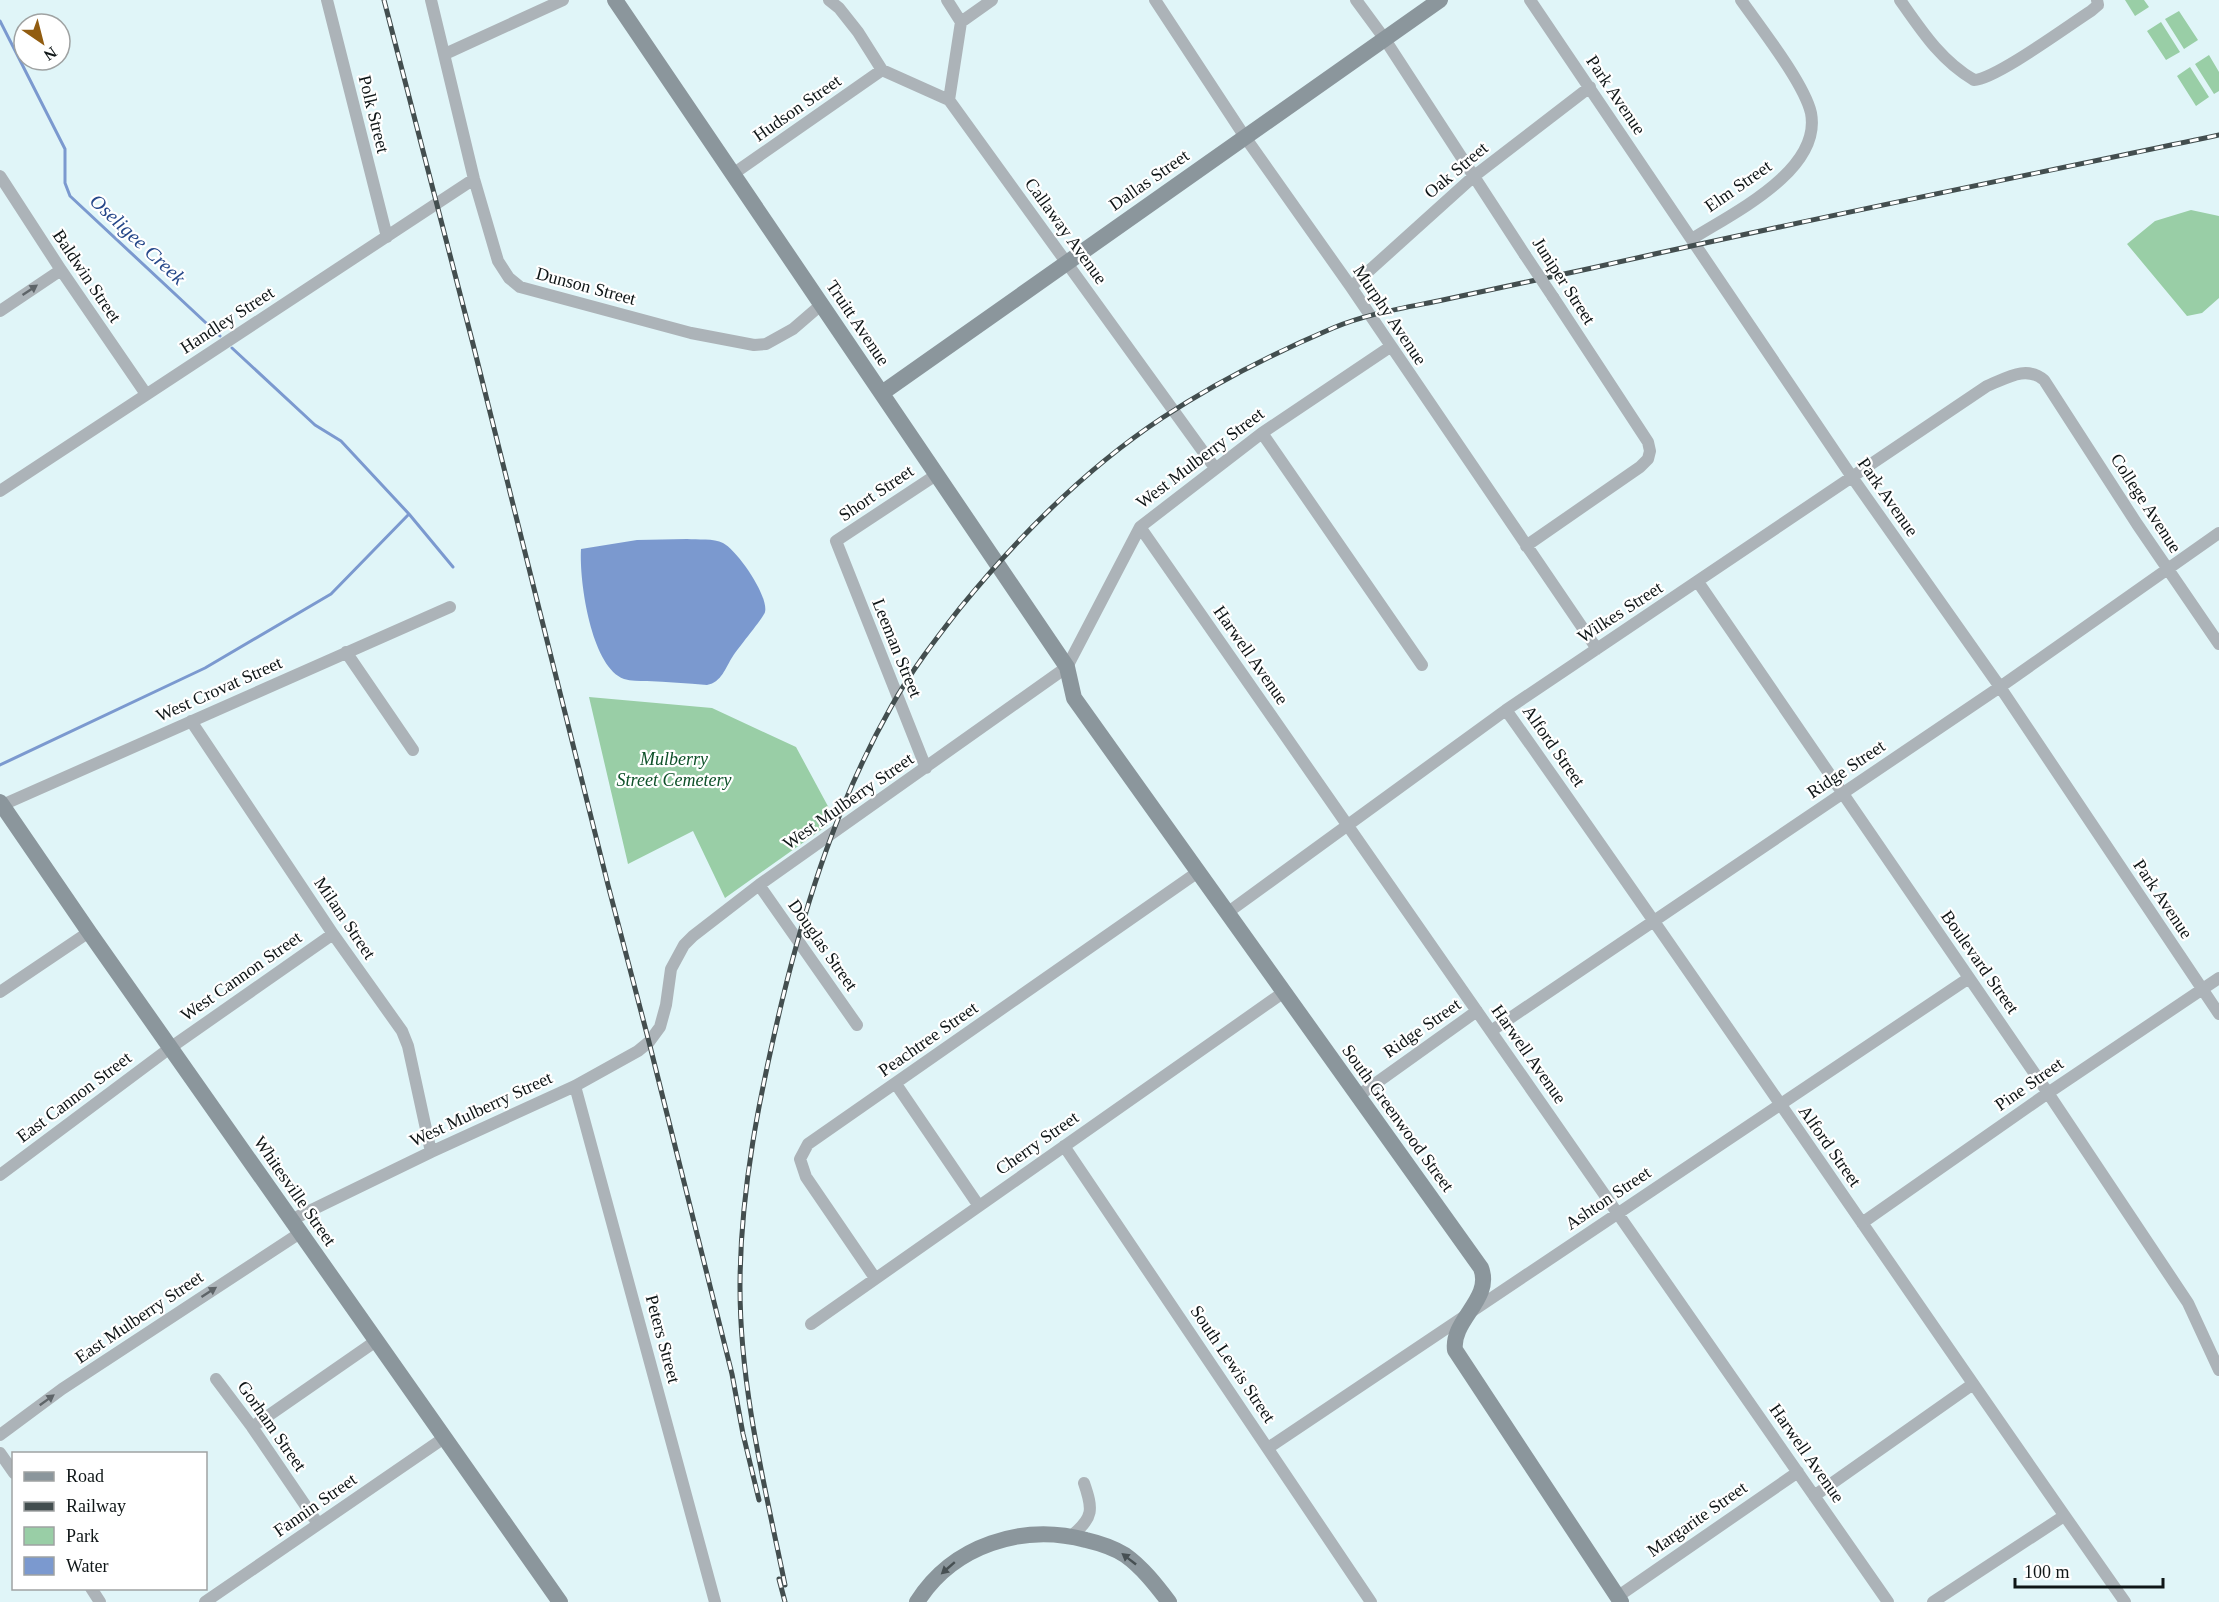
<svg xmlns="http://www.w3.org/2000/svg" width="2219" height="1602" font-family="Georgia,serif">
	<rect width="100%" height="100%" fill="#e0f5f8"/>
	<path fill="#99cea6" d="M2125 0H2144L2149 7 2135 16Z
		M2179 11 2198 40 2184 49 2165 19Z
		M2161 22 2180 52 2166 60 2147 31Z
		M2209 55 2219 72V91L2214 94 2195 64Z
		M2190 67 2209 97 2196 106 2177 76Z
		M2191 210 2219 216V298L2202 313 2187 316 2127 244 2155 221Z
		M589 697 712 708 796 747 830 810 828 825 725 898 693 831 628 864Z"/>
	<path fill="#7b99cf" d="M687 539C697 540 714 538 723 543 737 550 769 596 765 612 764 617 738 648 733 656 725 668 722 682 707 685 687 683 667 682 647 681 639 681 631 681 624 679 591 667 579 580 581 549L637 540Z"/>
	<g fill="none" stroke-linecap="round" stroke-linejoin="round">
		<path stroke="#7b99cf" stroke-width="3" d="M0 21 65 149V183L70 196 220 336
			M232 348 315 425 341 441 409 514 453 567
			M0 765 205 668 331 594 409 514"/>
		<path stroke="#acb3b8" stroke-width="12" d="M327 0 387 237
			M431 0 474 179 498 261 509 278 520 287 691 333 754 345 766 344 793 329 822 304
			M829 0 839 8 858 32 882 70 949 100
			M947 0 961 22 949 100 1215 468
			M1155 0 1245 137 1351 287 1597 649
			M1356 0 1384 38 1525 255
			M1530 0 1852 477 2000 687 2219 1014
			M1900 0C1921 30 1941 61 1974 80 1996 79 2069 25 2091 11L2098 5 2097 0
			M961 22 992 0
			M445 54 563 0
			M733 174 882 70
			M0 176 61 270 146 394
			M1692 239C1731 214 1822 171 1811 113 1804 83 1760 27 1741 0
			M1351 287 1473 177 1590 87
			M0 311 61 270
			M1262 433 1422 665
			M0 491 474 179
			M1140 527 1888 1602
			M1526 546 1640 467 1648 459 1650 451 1648 442 1553 297
			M1698 582 2048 1093 2188 1303 2219 1370
			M346 652 413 750
			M1506 710C1715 1005 1917 1306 2125 1602
			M191 721 333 934 402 1031 408 1046 431 1152
			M926 768 836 541 936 475
			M0 806 450 607
			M759 885 857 1025
			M1227 913 1506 710 1987 386C2007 378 2026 365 2044 380L2137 524 2219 644
			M0 992 89 932
			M1491 1031 2000 687 2219 533
			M896 1084 979 1206
			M575 1086 715 1602
			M1358 1096 1477 1011
			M1064 1146 1371 1602
			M0 1175 170 1048 333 934
			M291 1220 431 1152 575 1086 638 1051 649 1042 660 1027 666 1005 671 969 684 945 693 936 759 885 1067 667 1140 527 1262 433 1390 347
			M1862 1223 2048 1093 2219 978
			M875 1278 806 1177 800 1159 808 1144 1198 872
			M811 1324 1284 992
			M216 1379 252 1427 318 1524
			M252 1427 376 1341
			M0 1435 62 1389 300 1233
			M1268 1448 1969 978
			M0 1453 14 1473
			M1814 1496 1973 1384
			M1071 1536C1094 1518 1093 1509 1084 1483
			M91 1588 100 1602
			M1617 1597 1798 1472
			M205 1602 444 1438
			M1933 1602 2064 1516"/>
		<path stroke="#8b969c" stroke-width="16" d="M615 0 1067 667 1074 698 1481 1268C1493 1299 1451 1320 1455 1350L1621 1602
			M882 393 1440 0
			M0 802 89 932 560 1602
			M917 1602C953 1545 1023 1523 1086 1540 1099 1543 1114 1548 1125 1555 1142 1567 1156 1585 1169 1602"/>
		<g stroke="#434e4f" stroke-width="5">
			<path id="rail" d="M384 0 473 344 608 885 649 1042 732 1374 743 1434 759 1500
				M779 1579 785 1602
				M785 1585C765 1487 740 1388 740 1287 740 1190 760 1094 782 1001 807 898 839 799 891 707 911 671 935 640 960 608 1018 537 1085 469 1162 418 1215 383 1274 353 1333 328 1366 314 1403 308 1438 301 1490 290 1541 279 1592 268 1800 221 2010 179 2219 135"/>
		</g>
		<use href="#rail" stroke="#fff" stroke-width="3" stroke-dasharray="9" stroke-linecap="butt"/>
		<path stroke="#acb3b8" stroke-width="12" d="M1525 255 1553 297"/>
	</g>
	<defs><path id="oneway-solid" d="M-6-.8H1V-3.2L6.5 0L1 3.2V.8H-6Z" transform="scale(1.5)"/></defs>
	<g fill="#5e6468">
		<use href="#oneway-solid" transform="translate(30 290) rotate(-34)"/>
		<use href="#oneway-solid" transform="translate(209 1292) rotate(-33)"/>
		<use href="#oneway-solid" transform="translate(47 1400) rotate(-36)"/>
	</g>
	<g fill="#475053">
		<use href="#oneway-solid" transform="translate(1129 1559) rotate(-142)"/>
		<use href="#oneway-solid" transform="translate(948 1568) rotate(139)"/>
	</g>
	<g text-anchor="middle" stroke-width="4.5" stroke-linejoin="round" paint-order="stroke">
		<g font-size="18" fill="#0f1617" stroke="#fff">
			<text transform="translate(1616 95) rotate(56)" y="6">Park Avenue</text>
			<text transform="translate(797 108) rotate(-35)" y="6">Hudson Street</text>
			<text transform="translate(374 114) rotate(76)" y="6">Polk Street</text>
			<text transform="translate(1456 170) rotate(-40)" y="6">Oak Street</text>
			<text transform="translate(1149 180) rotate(-35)" y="6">Dallas Street</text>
			<text transform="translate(1738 186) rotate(-35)" y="6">Elm Street</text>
			<text transform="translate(1066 231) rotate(54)" y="6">Callaway Avenue</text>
			<text transform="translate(87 276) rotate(56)" y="6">Baldwin Street</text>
			<text transform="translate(1564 281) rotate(57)" y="6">Juniper Street</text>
			<text transform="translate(586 286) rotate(15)" y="6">Dunson Street</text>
			<text transform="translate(1390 315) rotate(56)" y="6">Murphy Avenue</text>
			<text transform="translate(227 320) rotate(-33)" y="6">Handley Street</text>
			<text transform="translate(858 323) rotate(56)" y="6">Truitt Avenue</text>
			<text transform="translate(1200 458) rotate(-37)" y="6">West Mulberry Street</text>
			<text transform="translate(876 493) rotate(-34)" y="6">Short Street</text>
			<text transform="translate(1888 497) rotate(55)" y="6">Park Avenue</text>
			<text transform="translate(2146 503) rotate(57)" y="6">College Avenue</text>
			<text transform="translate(1620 612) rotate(-33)" y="6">Wilkes Street</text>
			<text transform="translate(897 648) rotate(68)" y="6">Leeman Street</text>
			<text transform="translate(1251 655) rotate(55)" y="6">Harwell Avenue</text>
			<text transform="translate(219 689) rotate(-24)" y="6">West Crovat Street</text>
			<text transform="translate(1554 746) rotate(55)" y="6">Alford Street</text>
			<text transform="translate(1846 769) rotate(-34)" y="6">Ridge Street</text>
			<text transform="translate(848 801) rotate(-35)" y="6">West Mulberry Street</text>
			<text transform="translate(2163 899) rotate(56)" y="6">Park Avenue</text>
			<text transform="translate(345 918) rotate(56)" y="6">Milam Street</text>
			<text transform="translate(823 945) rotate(55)" y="6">Douglas Street</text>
			<text transform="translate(1980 962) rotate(55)" y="6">Boulevard Street</text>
			<text transform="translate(241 976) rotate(-35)" y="6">West Cannon Street</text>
			<text transform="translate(1422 1028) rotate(-35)" y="6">Ridge Street</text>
			<text transform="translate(928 1039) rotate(-35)" y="6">Peachtree Street</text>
			<text transform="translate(1529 1054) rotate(55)" y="6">Harwell Avenue</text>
			<text transform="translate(2029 1084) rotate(-35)" y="6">Pine Street</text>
			<text transform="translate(74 1097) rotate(-37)" y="6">East Cannon Street</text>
			<text transform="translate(481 1109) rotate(-25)" y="6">West Mulberry Street</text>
			<text transform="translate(1398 1118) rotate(54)" y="6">South Greenwood Street</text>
			<text transform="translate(1037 1143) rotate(-35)" y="6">Cherry Street</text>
			<text transform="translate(1830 1146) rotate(55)" y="6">Alford Street</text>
			<text transform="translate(295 1191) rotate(55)" y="6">Whitesville Street</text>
			<text transform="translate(1608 1198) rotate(-34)" y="6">Ashton Street</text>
			<text transform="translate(139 1317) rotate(-34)" y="6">East Mulberry Street</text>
			<text transform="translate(663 1339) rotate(75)" y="6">Peters Street</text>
			<text transform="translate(1233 1364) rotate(56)" y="6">South Lewis Street</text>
			<text transform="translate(272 1426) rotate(55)" y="6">Gorham Street</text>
			<text transform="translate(1807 1453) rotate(55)" y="6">Harwell Avenue</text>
			<text transform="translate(315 1505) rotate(-35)" y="6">Fannin Street</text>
			<text transform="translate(1697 1519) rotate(-35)" y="6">Margarite Street</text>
		</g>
		<g font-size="18" font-style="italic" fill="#0e5129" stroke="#fff">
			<text x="674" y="765">Mulberry<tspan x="674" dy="21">Street Cemetery</tspan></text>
		</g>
		<g font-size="20" font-style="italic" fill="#254789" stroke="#fff">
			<text transform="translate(138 239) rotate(43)" y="7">Oseligee Creek</text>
		</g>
	</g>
	<rect x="12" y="1452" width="195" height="138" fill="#ffffff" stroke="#9fa2a2" stroke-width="1.5"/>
	<rect x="24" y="1472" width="30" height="9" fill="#8b969c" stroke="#9fa2a2" stroke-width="1.5"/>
	<text x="66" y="1482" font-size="18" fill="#0f1617">Road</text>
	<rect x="24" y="1502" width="30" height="9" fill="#434e4f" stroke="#9fa2a2" stroke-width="1.5"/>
	<text x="66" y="1512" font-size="18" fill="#0f1617">Railway</text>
	<rect x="24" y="1527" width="30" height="18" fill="#99cea6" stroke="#9fa2a2" stroke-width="1.5"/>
	<text x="66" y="1542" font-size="18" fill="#0f1617">Park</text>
	<rect x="24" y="1557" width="30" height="18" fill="#7b99cf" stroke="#9fa2a2" stroke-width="1.5"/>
	<text x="66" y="1572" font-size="18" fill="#0f1617">Water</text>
	<g transform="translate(42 42) rotate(145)"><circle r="28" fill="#ffffff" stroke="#9fa2a2" stroke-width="1.5"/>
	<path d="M0-4.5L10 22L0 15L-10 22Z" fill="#915c10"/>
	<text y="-9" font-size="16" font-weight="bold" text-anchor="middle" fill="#0f1617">N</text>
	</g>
	<path d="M2015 1578v9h148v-9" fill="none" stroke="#0f1617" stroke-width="3"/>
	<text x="2024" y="1578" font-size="18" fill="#0f1617" stroke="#ffffff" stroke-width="4.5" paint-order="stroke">100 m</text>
</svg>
